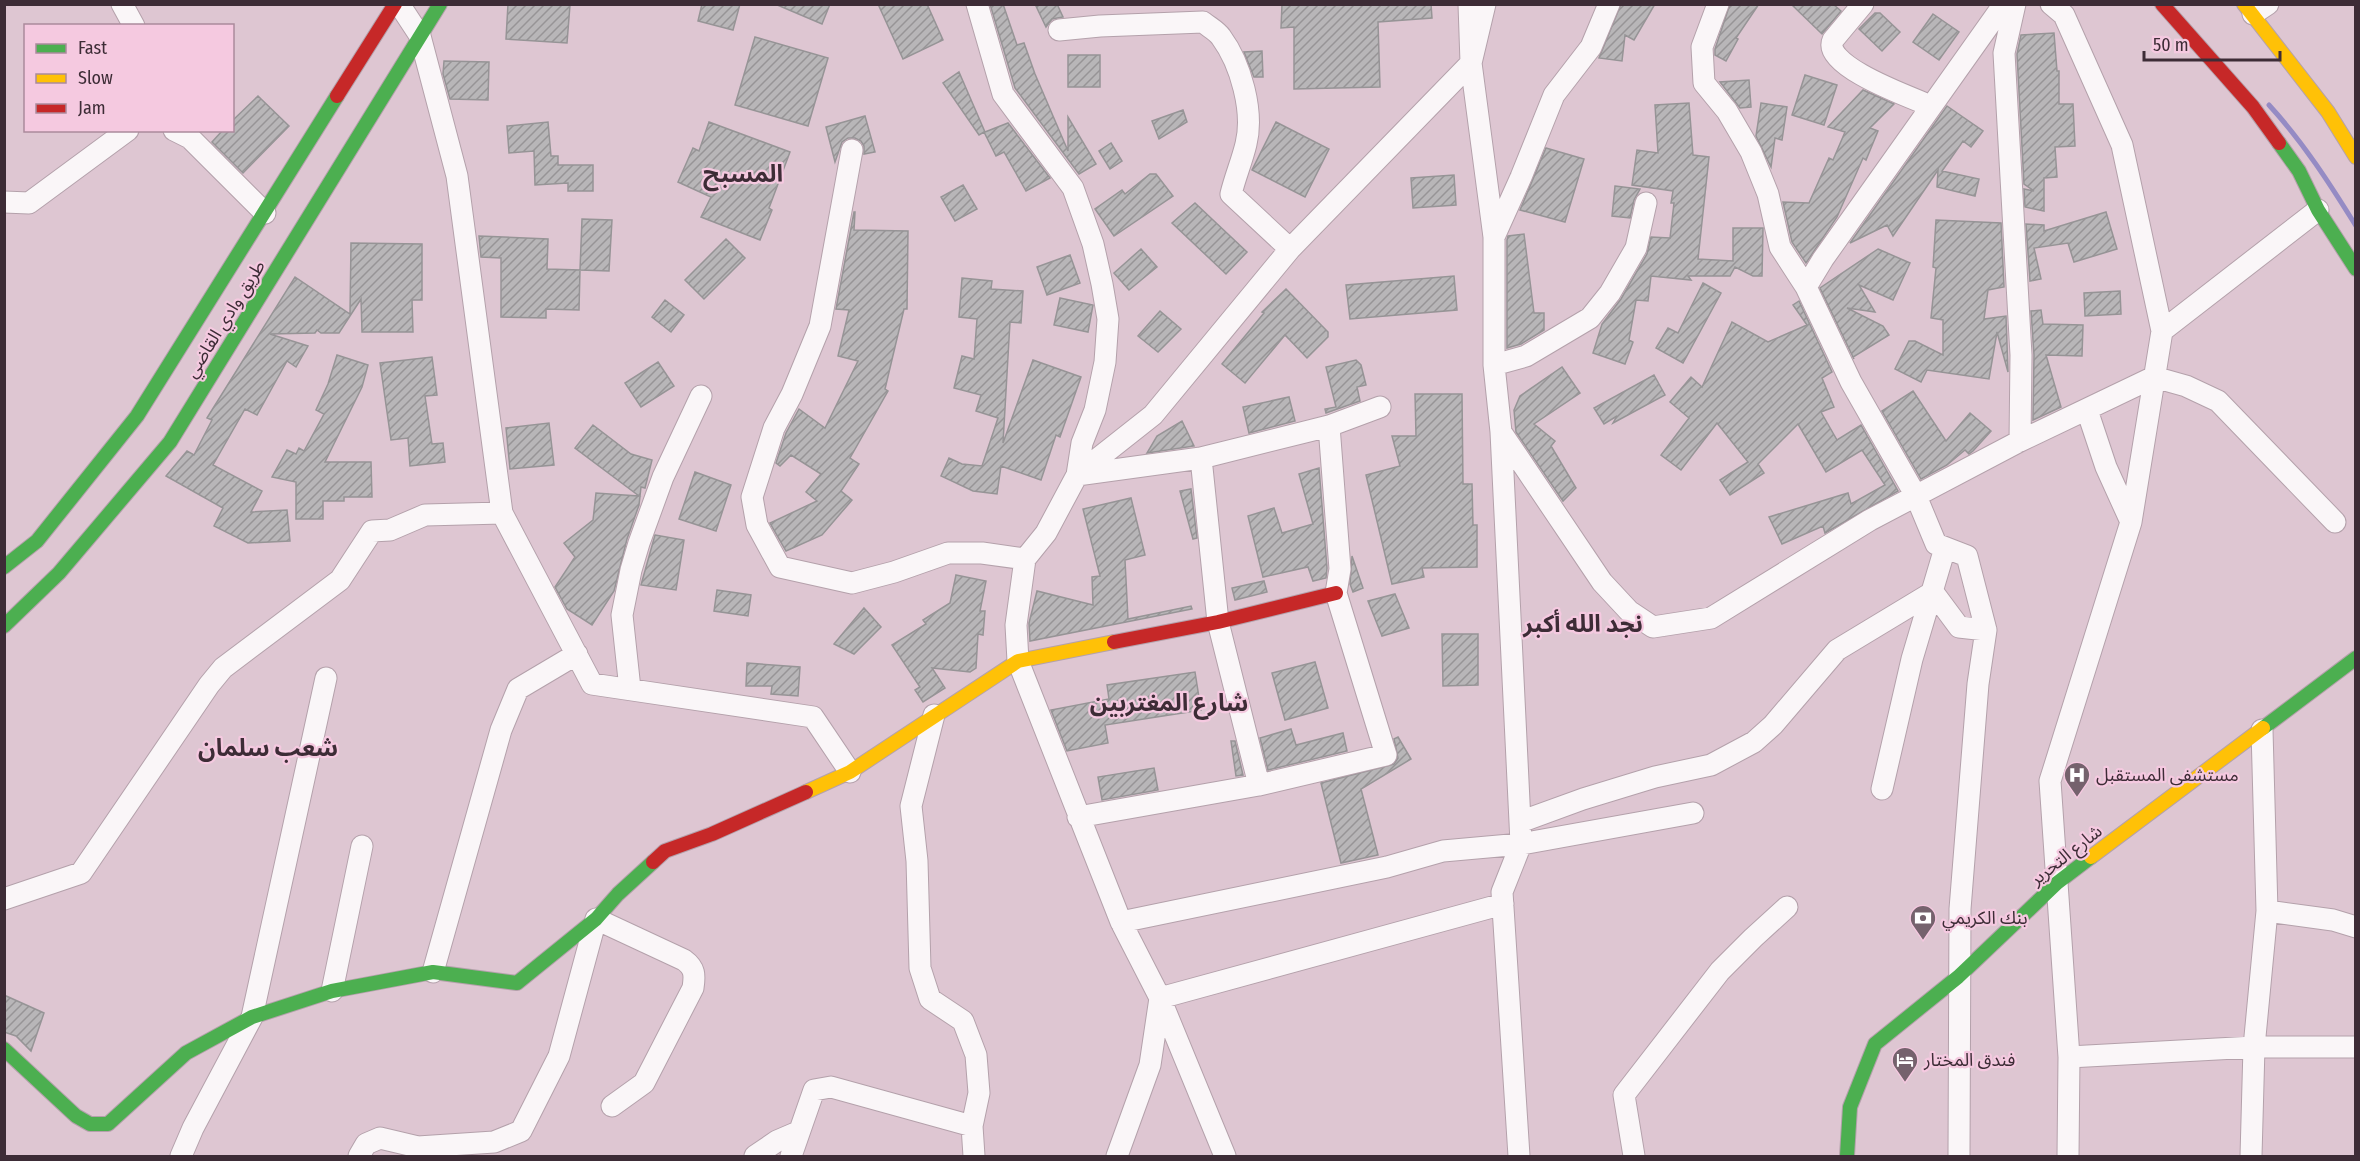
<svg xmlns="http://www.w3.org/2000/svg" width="2360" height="1161" font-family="'Fira Sans Condensed','Noto Sans Arabic',sans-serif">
	<defs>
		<pattern id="building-hatch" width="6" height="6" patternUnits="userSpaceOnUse" patternTransform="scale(1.5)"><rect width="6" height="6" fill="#b8b6b8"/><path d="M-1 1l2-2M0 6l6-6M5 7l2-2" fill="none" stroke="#979496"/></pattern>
	</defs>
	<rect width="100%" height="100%" fill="#dec6d2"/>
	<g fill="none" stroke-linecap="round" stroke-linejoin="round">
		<path stroke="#958bc4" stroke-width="5" d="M2269 105C2303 142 2330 184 2356 226"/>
	</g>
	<path fill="url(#building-hatch)" stroke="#969496" stroke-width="1.5" d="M508 4 570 5 567 43 506 39Z
		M702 4H740L733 30 698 21Z
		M775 4H830L822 24Z
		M878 4H927L943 40 903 59Z
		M990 4H1003L1017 45 1024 43 1035 74 1068 151V117L1096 164 1079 174 1015 88Z
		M1035 4H1057L1063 17 1052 19 1046 27Z
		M1282 4H1431L1432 18 1378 22 1380 87 1294 89V27L1281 28Z
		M1621 4H1655L1634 40 1625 35 1622 61 1599 58Z
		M1730 4H1759L1736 38 1738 39 1726 61 1715 55V49Z
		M1791 4H1833L1841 11 1822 34Z
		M1875 13H1880L1900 32 1882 51 1859 29Z
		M1933 14 1959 32 1939 60 1913 42Z
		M2054 33 2057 71H2059V104H2073L2075 146 2055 147 2057 177 2044 178V211L2025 207 2024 189 2034 191 2024 184 2017 54 2021 35Z
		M755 37 828 58 808 126 735 105Z
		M1262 51 1263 77H1254L1244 52Z
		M1068 55H1100V87H1068Z
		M444 61 489 62 488 100 450 99 443 74Z
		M959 72 985 132 1008 123 1050 178 1026 191 1004 152 996 156 984 132 979 135 943 83Z
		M1805 75 1837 85 1824 125 1792 115Z
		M1749 80 1751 107 1740 108 1720 82Z
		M1863 90 1894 104 1870 128 1878 131 1866 160 1863 158 1837 217 1806 263 1792 242 1783 202 1809 203 1829 158 1833 160 1845 132 1828 127Z
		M258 96 289 126 243 173 212 142 223 130H232V121Z
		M1689 103 1693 155 1709 157 1698 259 1733 261V228H1763L1762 276H1753L1735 267 1730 276H1688L1691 280 1651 276 1648 301 1636 300 1629 340 1633 342 1625 364 1593 353 1602 324 1621 299 1647 254 1651 237 1670 238 1674 203H1671L1673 191 1632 185 1637 150 1658 153 1655 105Z
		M1761 103 1787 107 1782 140 1775 138 1771 167 1756 136Z
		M1947 106 1983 131 1971 147 1963 141 1942 171 1979 179 1975 196 1937 187 1938 170 1893 236 1887 225 1850 243Z
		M1183 110 1187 122 1159 139 1152 121Z
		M865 116 875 152 864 154V146L861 141 855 138H848L842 142 835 162 826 127Z
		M548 122 551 156H558V165H593V191H568V183L535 185 534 151 509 153 507 126Z
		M709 122 790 152 769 208 772 210 760 240 701 217 711 197 678 182 693 148 699 151Z
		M1276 122 1329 149 1305 197 1252 170Z
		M1111 143 1122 161 1110 169 1099 151Z
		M1546 148 1584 159 1565 222 1520 210Z
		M1150 174H1156L1173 196 1114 236 1095 209 1122 190 1125 194Z
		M1454 175 1456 205 1413 208 1411 178Z
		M963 185 977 209 955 221 941 197Z
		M1615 186 1640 189 1634 200 1630 218 1612 216Z
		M1195 203 1247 252 1226 274 1172 223Z
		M854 212H855L854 230 908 231 907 309H904L885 389 888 391 850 458 859 464 841 491 852 500 822 535 786 551 770 523 817 501 806 492 821 474 791 455 780 466 776 463 786 433 799 409 825 428 858 361 838 356 849 310 836 309Z
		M2106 212 2117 249 2074 262 2068 243 2034 248 2041 279 2030 281 2026 224 2044 225V231Z
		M582 219 612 220 609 271 580 270Z
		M1936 220 2001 223 2004 287 1988 290 1984 319 2006 316 2008 372 1997 332 1989 379 1927 370 1921 382 1895 369 1909 341H1915L1943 355V320L1931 318 1936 268 1933 267Z
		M1524 234 1534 313H1544V330L1521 344 1507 348V240L1508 236Z
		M479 236 548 239 547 269 580 270 579 310 546 309V318L501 317V258L481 257Z
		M726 239 745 258 704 299 685 280Z
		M351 243 422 244V300H412L413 332H362L361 299 339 333H321L317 330 315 333 270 334 308 346 296 367 287 361 257 415 245 409 213 465 262 491 251 512 287 510 290 541 248 543 214 526 223 508 166 476 187 451 194 455 212 420 207 418 295 277 350 314Z
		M1141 249 1157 267 1129 290 1114 273Z
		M1878 249 1910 263 1893 300 1859 285 1875 312 1847 308 1883 326 1889 335 1853 357 1854 359 1820 288Z
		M1070 255 1080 283 1047 295 1037 267Z
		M1454 276 1457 310 1350 319 1346 285Z
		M962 278 992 281 991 289 1023 291 1021 323 1010 322 1003 443 1033 360 1081 377 1060 437 1056 435 1041 480 1001 466 997 494 973 491 941 476 949 458 962 464 982 466 998 418 976 411 981 395 954 388 962 356 974 359 977 319 959 317Z
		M1703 283 1721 293 1683 363 1656 348 1668 328 1678 333Z
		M1286 289 1328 332V337L1307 358 1285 335 1245 383 1222 364 1264 313 1262 312Z
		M2120 291 2121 314 2085 316 2084 293Z
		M1060 298 1093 305 1088 332 1054 325Z
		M665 300 684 315 671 332 652 317Z
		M1799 301 1832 372 1822 378 1834 407 1821 412 1837 440 1861 425 1898 491 1825 533 1823 526 1782 544 1769 517 1848 493 1851 504 1885 485 1862 450 1826 472 1798 424 1758 464 1764 473 1730 495 1720 480 1748 462 1717 423 1681 470 1661 455 1689 418 1670 402 1691 377 1702 387 1732 322 1768 342 1807 325 1793 305Z
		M2041 310 2043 324 2083 325 2082 356 2046 355 2061 407 2033 420 2034 355 2031 311Z
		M1160 311 1181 329 1158 352 1138 336Z
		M337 355 368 365 362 387 325 462H371L372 497H344V501H323V519H296V482L272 477 287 450 296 454 299 448 304 451 324 414 316 410 328 384Z
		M432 357 437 395 425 396 432 444 443 443 445 462 410 466 408 438 391 440 380 363Z
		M1356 360 1361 365 1366 385 1357 387 1360 401 1326 413 1325 409 1336 407 1326 367Z
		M658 362 674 386 641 407 625 383Z
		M1562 367 1580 393 1534 424 1555 441 1551 446 1576 488 1563 501 1516 432 1514 410 1520 396Z
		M1654 375 1665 395 1613 423 1617 416 1604 424 1594 408Z
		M1913 391 1946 441 1970 413 1991 431 1973 451 1969 454 1965 450 1947 465 1921 479 1882 411Z
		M1415 394H1462L1463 484H1472L1473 525H1477V567L1422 568 1424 577 1392 584 1366 475 1400 466 1392 436H1416Z
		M1289 397 1295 421 1249 433 1243 407Z
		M1182 421 1194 446 1147 453 1157 436Z
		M549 423 554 465 510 469 506 428Z
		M593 425 631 454 652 460 645 488 641 487 639 505 627 539 614 591 592 625 567 609 555 587 575 557 564 543 593 520 596 493 639 496 575 448Z
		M1319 468 1327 568 1326 578 1313 581 1308 567 1263 577 1248 516 1274 508 1282 533 1313 524 1299 474Z
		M695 472 731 485 716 531 679 519Z
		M1191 489 1197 538 1193 539 1180 491Z
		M1131 498 1145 555 1125 560 1128 619 1191 606 1192 609 1030 641 1029 623 1037 591 1093 605 1092 577 1100 576 1083 509Z
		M655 535 684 540 676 590 641 585Z
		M1352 556 1363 588 1353 592 1350 584Z
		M956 575 986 581 980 611H985L983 635 978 634 976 668 970 672 932 668 945 688 923 702 915 690 920 687 892 645 926 624 923 620 950 603Z
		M1264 581 1267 592 1235 600 1232 588Z
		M717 590 751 595 748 616 714 611Z
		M1395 594 1409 628 1382 636 1368 601Z
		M864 608 881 627 854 654 834 644Z
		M1442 634H1478V685L1443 686Z
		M1315 662 1328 708 1285 720 1272 673Z
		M747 663 800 667 798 696 771 694 772 686H746Z
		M1195 672 1201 710 1105 725 1108 743 1067 751 1051 710 1109 699 1107 685Z
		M1291 729 1296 745 1343 733 1347 751 1268 770 1260 738Z
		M1398 737 1411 759 1361 789 1378 855 1341 863 1321 783 1394 764 1398 758 1394 739Z
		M1231 741H1235L1243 775 1236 776Z
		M1154 768 1158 790 1102 800 1098 777Z
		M4 995 44 1013 31 1051 16 1036 4 1032Z"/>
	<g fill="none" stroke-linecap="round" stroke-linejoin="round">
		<g stroke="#b4a1ab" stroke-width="23">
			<path id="street" d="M122 4 134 26
				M399 4 420 36 457 176 502 513 592 684 813 717 850 772
				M977 4 1003 94 1073 188 1093 244 1102 284 1108 319 1105 362 1095 410 1082 443 1077 475 1201 458 1329 426 1380 407
				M1485 4 1471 63 1494 237V365L1501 432 1520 822 1521 844 1502 892 1519 1156
				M1718 4 1702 47 1704 83 1727 111 1751 152 1768 194 1780 247 1806 287 1851 382 1916 496 1936 544 1967 556 1986 630 1978 684 1960 909 1959 1156
				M1863 4 1833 40C1821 66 1913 98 1931 106
				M2015 4 2004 53 2021 355 2020 441
				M2051 4 2064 15 2122 145 2162 331
				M2253 14 2268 4
				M1059 30 1100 26 1203 22C1209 27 1217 31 1221 37 1241 64 1254 112 1246 144 1242 161 1235 177 1231 194L1290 249
				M174 130 190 138 265 213
				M852 150 820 326 792 394 774 428 752 497 757 525 780 567 852 583 894 572 948 553H982L1025 559
				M4 202 29 203 128 130
				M1494 237 1521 177 1554 95 1591 47 1609 4
				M1806 287 1823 259 2004 4
				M1494 365 1526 356 1590 318 1610 293 1636 248 1646 203
				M2087 410 2106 467 2131 522
				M1501 432 1602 582 1629 611 1653 627 1711 618 1870 520 2020 441 2154 377 2186 386 2218 401 2335 522
				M1201 458 1218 622 1259 785
				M1933 592 1959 627 1986 630
				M630 689 622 615 631 570 639 543 663 477 701 396
				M934 715 911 806 917 861 920 968 930 999 963 1021 976 1055 979 1093 972 1126 974 1156
				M1882 789 1912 659 1945 548
				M1078 817 1259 785 1386 755 1336 593 1340 569 1329 426
				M1520 822 1583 799 1655 777 1711 765 1754 742 1773 725 1837 650 1933 592
				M4 899 81 873 209 685 223 668 340 580 372 531 390 530 425 515 502 513
				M2267 911 2333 920 2356 927
				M1121 922 1387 867 1443 851 1521 844 1693 813
				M433 972 501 730 518 689 577 654
				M332 991 362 846
				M2069 1057 2254 1047H2356
				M181 1156 193 1128 252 1017 326 678
				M359 1156 366 1144 380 1138 418 1147 494 1142 521 1131 559 1056 596 919 684 960C695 968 695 975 693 988L644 1083 612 1106
				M755 1156 777 1141 798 1132
				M791 1156 814 1090 831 1087 972 1126
				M1117 1156 1150 1065 1160 998 1121 922 1018 661 1016 625 1025 559 1046 533 1077 475 1153 415 1290 249 1471 63 1469 4
				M1225 1156 1160 998 1503 904
				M1634 1156 1624 1095 1720 971 1753 938 1787 907
				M2068 1156 2069 1057 2050 781 2131 522 2162 331 2318 210
				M2251 1156 2254 1047 2267 911 2262 730"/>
		</g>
		<g stroke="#b4a1ab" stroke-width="16">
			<path id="fast" d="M2279 143 2299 171 2318 210 2356 269
				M4 567 37 541 137 416 337 96
				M4 626 59 573 170 442 440 4
				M2263 728 2356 658
				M4 1049 76 1116 90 1124H108L186 1053 252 1017 332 991 433 972 517 983 596 919 618 894 653 862
				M1847 1156 1850 1107 1875 1044 1958 977 2057 883 2091 857"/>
		</g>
		<g stroke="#b4a1ab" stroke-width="16">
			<path id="slow" d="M2244 4 2328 112 2356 157
				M806 792 850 772 1018 661 1114 642
				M2091 857 2263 728"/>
		</g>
		<g stroke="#b4a1ab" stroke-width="16">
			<path id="jam" d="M2162 4 2253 107 2279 143
				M337 96 395 4
				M1114 642 1218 622 1336 593
				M653 862 665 851 712 834 806 792"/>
		</g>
		<use href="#street" stroke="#faf6f8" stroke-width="21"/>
		<use href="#fast" stroke="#4caf50" stroke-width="14"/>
		<use href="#slow" stroke="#ffc107" stroke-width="14"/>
		<use href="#jam" stroke="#c62828" stroke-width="14"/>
	</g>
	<defs>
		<g id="hospital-pin" transform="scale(1.35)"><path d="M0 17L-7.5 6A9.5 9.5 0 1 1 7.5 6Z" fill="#75626d" stroke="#f5c9e0"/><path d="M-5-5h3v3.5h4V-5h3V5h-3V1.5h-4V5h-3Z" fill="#fff"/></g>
		<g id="bank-pin" transform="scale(1.35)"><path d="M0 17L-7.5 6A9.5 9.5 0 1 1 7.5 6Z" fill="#75626d" stroke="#f5c9e0"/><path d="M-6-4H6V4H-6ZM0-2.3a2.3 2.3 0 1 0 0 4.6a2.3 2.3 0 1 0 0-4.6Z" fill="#fff"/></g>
		<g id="hotel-pin" transform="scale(1.35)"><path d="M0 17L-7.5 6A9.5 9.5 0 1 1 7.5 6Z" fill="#75626d" stroke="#f5c9e0"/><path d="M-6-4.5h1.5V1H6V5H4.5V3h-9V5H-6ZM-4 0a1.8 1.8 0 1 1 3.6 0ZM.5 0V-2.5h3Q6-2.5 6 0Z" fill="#fff"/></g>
	</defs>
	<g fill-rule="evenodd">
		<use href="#hospital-pin" x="2077" y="775"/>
		<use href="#bank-pin" x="1923" y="918"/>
		<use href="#hotel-pin" x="1905" y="1060"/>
	</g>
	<g text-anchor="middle" stroke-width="4.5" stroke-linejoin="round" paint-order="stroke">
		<g font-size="18" fill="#3d2c36" stroke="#f5c9e0">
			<text transform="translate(225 319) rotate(-58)" y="6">طريق وادي القاضي</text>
			<text transform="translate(2066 855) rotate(-38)" y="6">شارع التحرير</text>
		</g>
		<g font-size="18" fill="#3d2c36" stroke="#f5c9e0" text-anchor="start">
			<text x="2096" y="781">مستشفى المستقبل</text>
			<text x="1942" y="924">بنك الكريمي</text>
			<text x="1924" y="1066">فندق المختار</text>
		</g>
		<g font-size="24" font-weight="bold" fill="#3d2c36" stroke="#f5c9e0">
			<text x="743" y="182">المسبح</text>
			<text x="1583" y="632">نجد الله أكبر</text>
			<text x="1169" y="711">شارع المغتربين</text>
			<text x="268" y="756">شعب سلمان</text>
		</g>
	</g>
	<rect width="2360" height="1161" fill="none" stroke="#3d2c36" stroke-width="12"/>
	<rect x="24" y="24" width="210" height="108" fill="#f5c9e0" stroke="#ab8a9c" stroke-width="1.5"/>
	<rect x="36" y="44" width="30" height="9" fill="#4caf50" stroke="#ab8a9c" stroke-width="1.5"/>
	<text x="78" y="54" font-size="18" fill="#3d2c36">Fast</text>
	<rect x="36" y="74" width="30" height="9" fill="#ffc107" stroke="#ab8a9c" stroke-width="1.5"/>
	<text x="78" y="84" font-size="18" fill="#3d2c36">Slow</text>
	<rect x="36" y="104" width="30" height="9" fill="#c62828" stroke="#ab8a9c" stroke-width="1.5"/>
	<text x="78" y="114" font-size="18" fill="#3d2c36">Jam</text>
	<path d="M2144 51v9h136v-9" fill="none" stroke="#3d2c36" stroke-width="3"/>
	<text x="2153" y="51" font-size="18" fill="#3d2c36" stroke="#f5c9e0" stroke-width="4.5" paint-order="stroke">50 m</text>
</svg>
